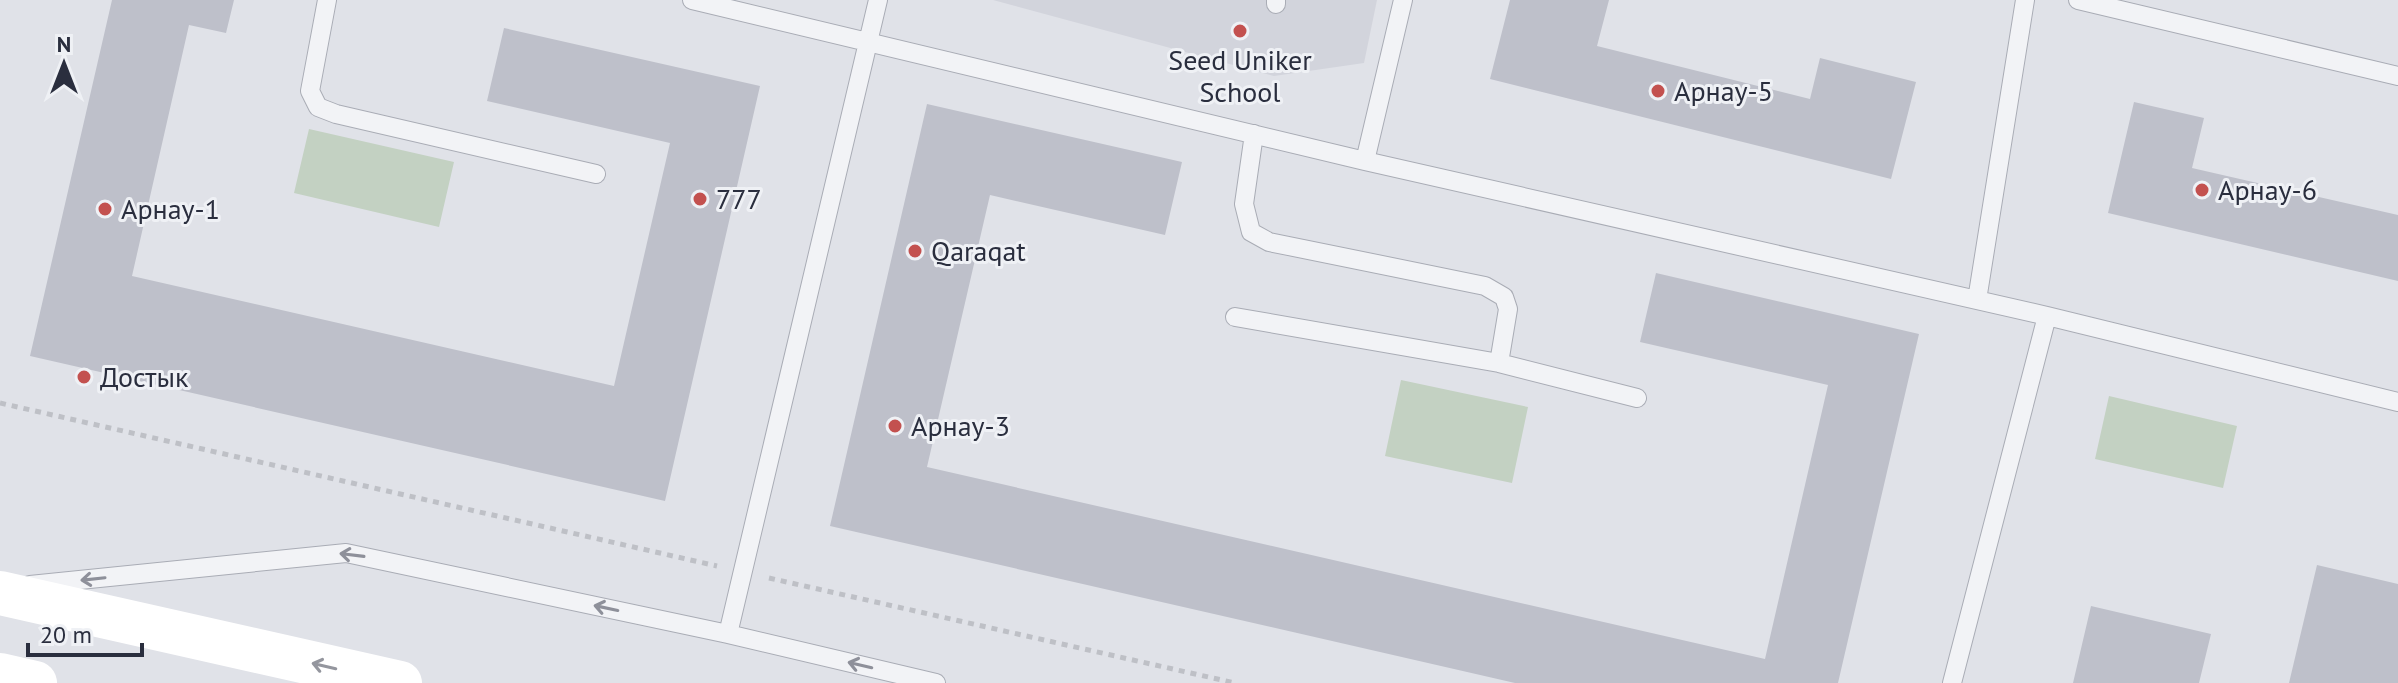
<svg xmlns="http://www.w3.org/2000/svg" width="2398" height="683" font-family="'PT Sans',sans-serif">
	<rect width="100%" height="100%" fill="#e0e2e8"/>
	<path fill="#d2d4dc" d="M993 0H1377L1364 63 1274 76Z"/>
	<path fill="#c3d1c2" d="M309 129 454 162 439 227 294 193Z
		M1401 380 1528 407 1512 483 1385 456Z
		M2109 396 2237 426 2223 488 2095 459Z"/>
	<path fill="#bec0ca" d="M112 0H234L226 33 189 25 132 276 614 386 670 143 487 101 504 28 760 86 665 501 30 356Z
		M1510 0H1609L1597 46 1810 99 1820 58 1916 82 1891 179 1490 79Z
		M2134 102 2204 118 2192 168 2398 215V281L2108 213Z
		M927 104 1182 162 1165 235 990 195 927 467 1765 659 1828 385 1640 342 1656 273 1919 334 1838 683H1515L830 526Z
		M2317 565 2398 584V683H2289Z
		M2091 606 2211 634 2199 683H2073Z"/>
	<g fill="none" stroke-linecap="round" stroke-linejoin="round">
		<g stroke="#a9acb5" stroke-width="20">
			<path id="lane" d="M327 0 310 91 318 107 336 114 596 174
				M692 0 1365 161 2047 316 2398 402
				M2078 0 2398 76
				M1276 4V0
				M1254 134 1244 204 1251 232 1269 242 1485 286 1504 297 1508 309 1499 363
				M1365 161 1403 0
				M1977 300 2025 0
				M1235 317 1499 363 1637 398
				M30 585 346 553 728 634 936 683
				M728 634 878 0
				M1952 683 2047 316"/>
		</g>
		<path stroke="#bec0c6" stroke-width="5" stroke-dasharray="6 6" stroke-linecap="butt" d="M0 403 717 566
			M769 578 1235 683"/>
		<use href="#lane" stroke="#f2f3f6" stroke-width="18"/>
		<path stroke="#fff" stroke-width="44" d="M0 593 400 683
			M0 675 35 683"/>
	</g>
	<defs><path id="oneway-shaft" d="M-6 0H5M1.5-3L5.5 0L1.5 3" fill="none" stroke-width="1.6" stroke-linecap="round" stroke-linejoin="round" transform="scale(2)"/></defs>
	<g stroke="#8e909a">
		<use href="#oneway-shaft" transform="translate(352 555) rotate(-173)"/>
		<use href="#oneway-shaft" transform="translate(93 579) rotate(174)"/>
		<use href="#oneway-shaft" transform="translate(606 608) rotate(-168)"/>
		<use href="#oneway-shaft" transform="translate(860 665) rotate(-167)"/>
	</g>
	<use stroke="#94969e" href="#oneway-shaft" transform="translate(324 666) rotate(-167)"/>
	<g fill="#c3514f" stroke="#eff1f5" stroke-width="3">
		<circle cx="1240" cy="31" r="8"/>
		<circle cx="1658" cy="91" r="8"/>
		<circle cx="2202" cy="190" r="8"/>
		<circle cx="700" cy="199" r="8"/>
		<circle cx="105" cy="209" r="8"/>
		<circle cx="915" cy="251" r="8"/>
		<circle cx="84" cy="377" r="8"/>
		<circle cx="895" cy="426" r="8"/>
	</g>
	<g text-anchor="middle" stroke-width="6" stroke-linejoin="round" paint-order="stroke">
		<g font-size="28" fill="#2a2e3e" stroke="#eff1f5" text-anchor="start">
			<text x="1240" y="70" text-anchor="middle">Seed Uniker<tspan x="1240" dy="32">School</tspan></text>
			<text x="1674" y="101">Арнау-5</text>
			<text x="2218" y="200">Арнау-6</text>
			<text x="716" y="209">777</text>
			<text x="121" y="219">Арнау-1</text>
			<text x="931" y="261">Qaraqat</text>
			<text x="100" y="387">Достык</text>
			<text x="911" y="436">Арнау-3</text>
		</g>
	</g>
	<g transform="translate(64 64)" stroke="#eff1f5" stroke-width="6" paint-order="stroke">
	<path d="M0-6L14 30L0 20L-14 30Z" fill="#2a2e3e"/>
	<text y="-12" font-size="22" font-weight="bold" text-anchor="middle" fill="#2a2e3e">N</text>
	</g>
	<path d="M28 643v12h114v-12" fill="none" stroke="#2a2e3e" stroke-width="4"/>
	<text x="40" y="643" font-size="24" fill="#2a2e3e" stroke="#eff1f5" stroke-width="6" paint-order="stroke">20 m</text>
</svg>
